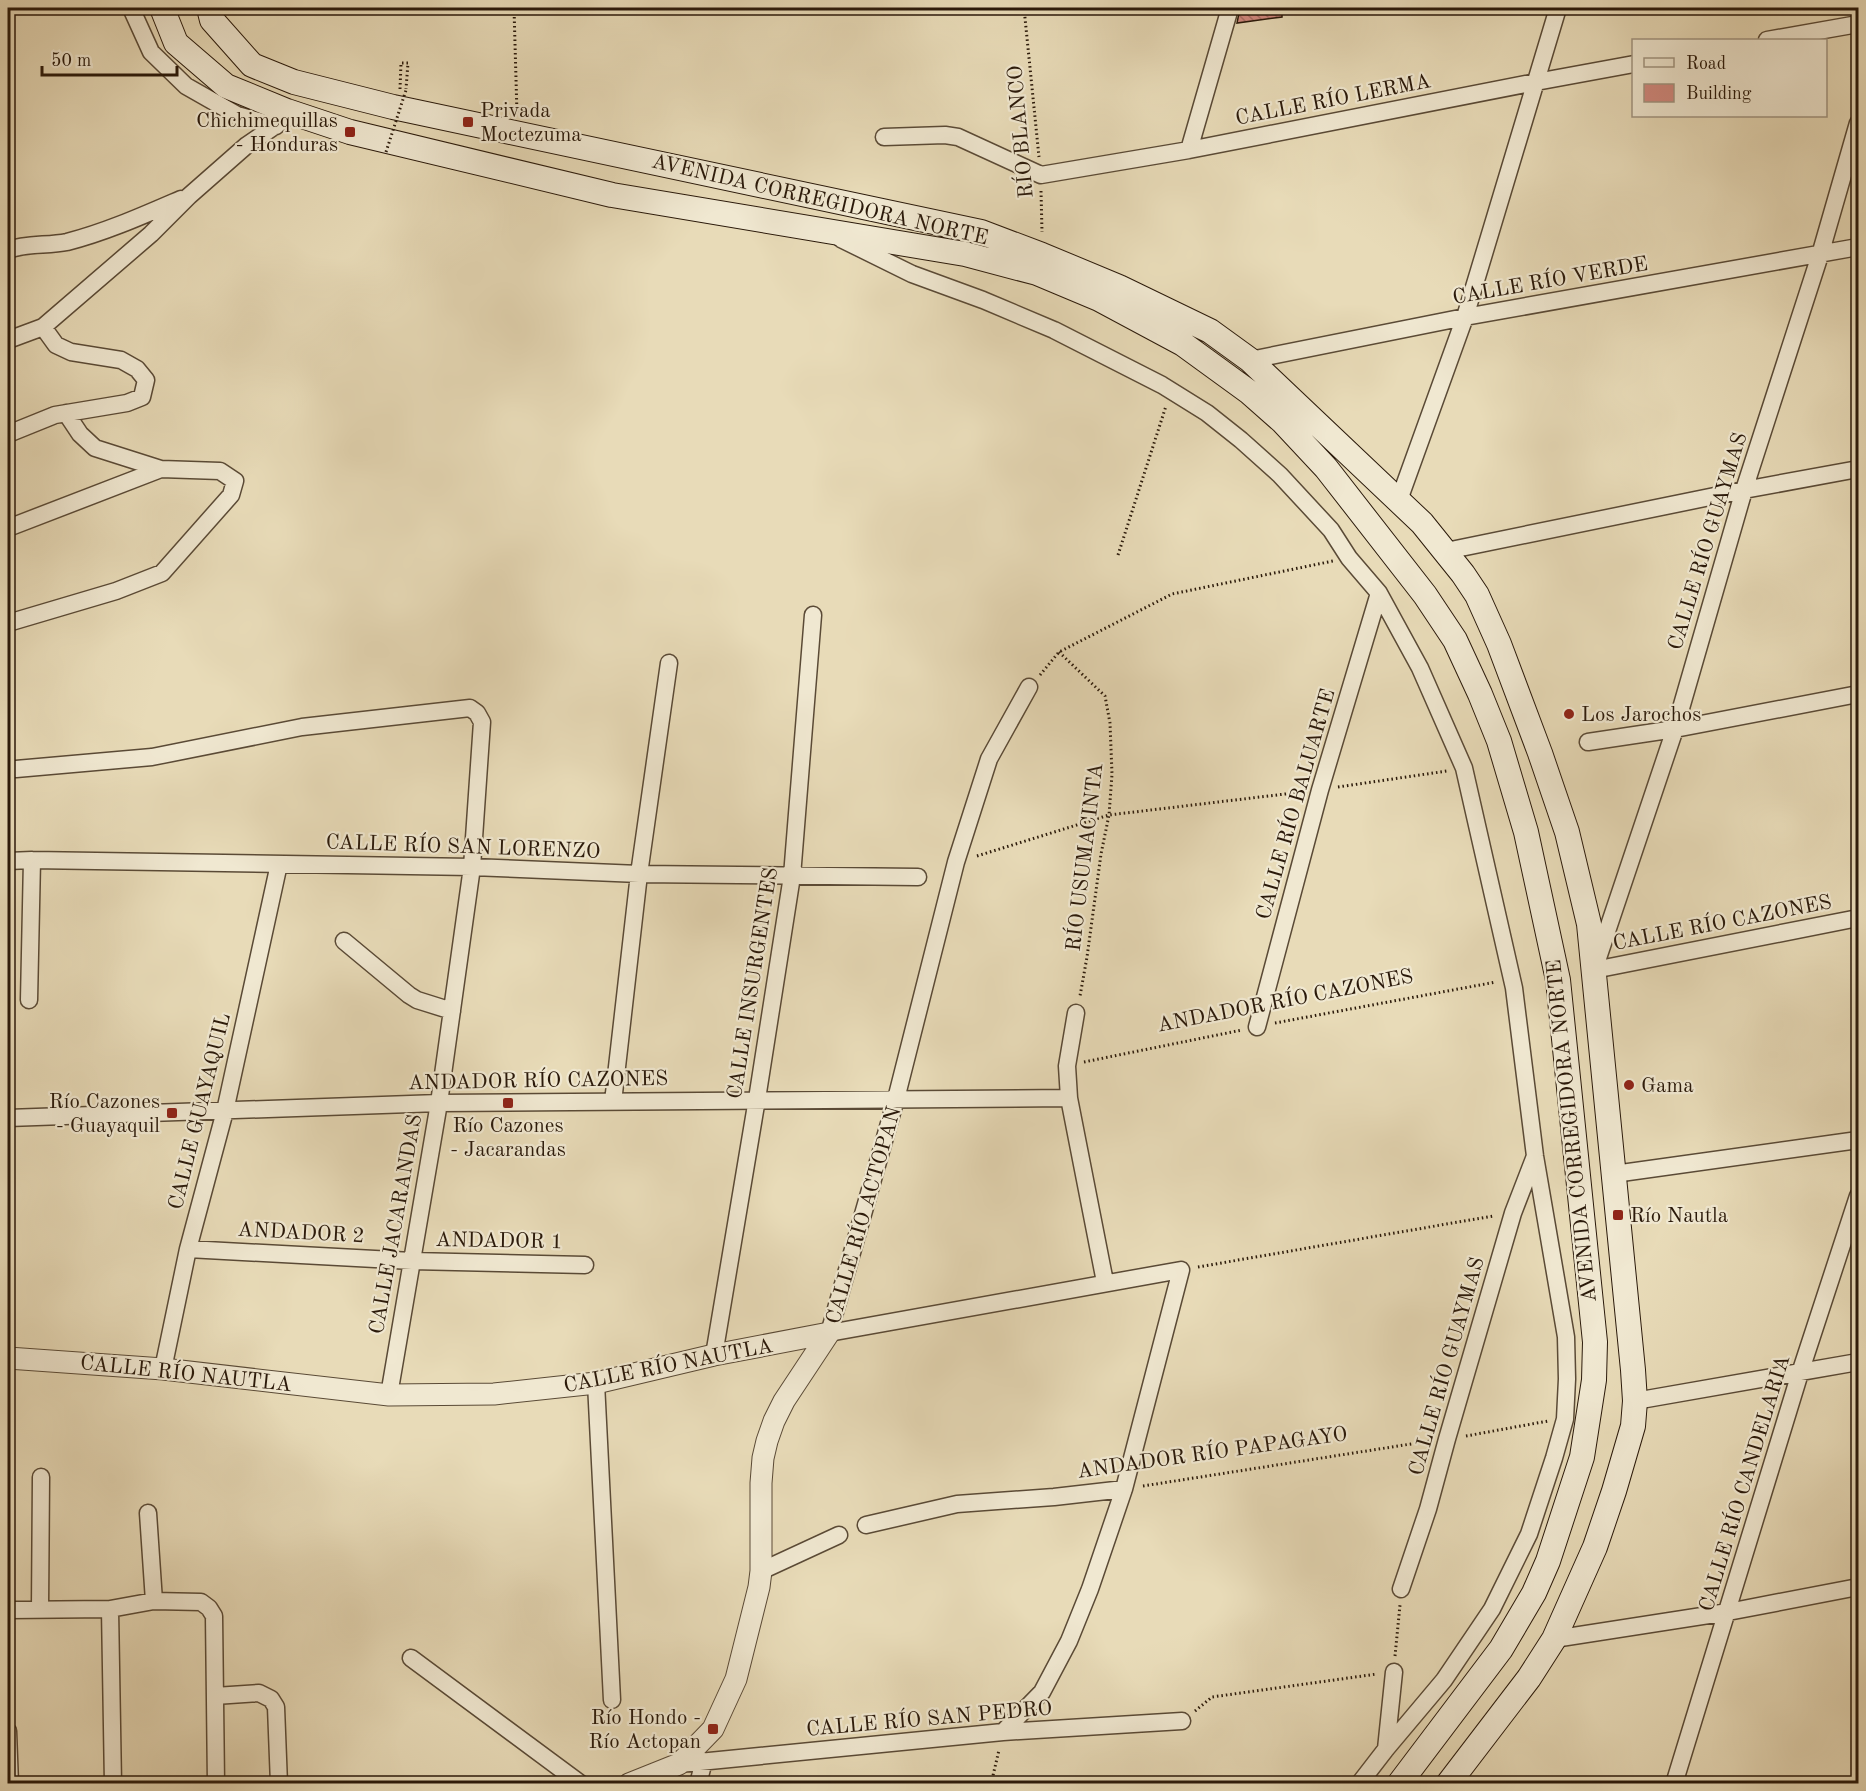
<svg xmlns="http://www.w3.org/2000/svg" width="1866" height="1791" font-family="'Old Standard TT',serif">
	<defs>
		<pattern id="building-back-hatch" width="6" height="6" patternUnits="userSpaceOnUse" patternTransform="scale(1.5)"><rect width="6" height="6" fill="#d1897f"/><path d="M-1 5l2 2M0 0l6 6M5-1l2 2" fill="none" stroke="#aa6f66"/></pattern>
	</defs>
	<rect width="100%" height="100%" fill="#e8dbb8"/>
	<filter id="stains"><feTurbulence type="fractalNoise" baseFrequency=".00333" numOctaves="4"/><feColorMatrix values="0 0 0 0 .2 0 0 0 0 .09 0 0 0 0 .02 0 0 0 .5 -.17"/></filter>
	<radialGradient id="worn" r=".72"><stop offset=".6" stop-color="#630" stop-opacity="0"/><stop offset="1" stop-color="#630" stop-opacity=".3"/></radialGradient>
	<path fill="url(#building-back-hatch)" stroke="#2a190a" stroke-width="1.5" d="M1240 8H1282V17L1237 23Z"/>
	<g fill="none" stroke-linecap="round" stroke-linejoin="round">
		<g stroke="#5a4a36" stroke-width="19">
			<path id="minor" d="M131 8 151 52 186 86 237 115 276 126
				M1767 40 1858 24
				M1858 123 1820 255 1744 490 1675 729 1594 970 1858 918
				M884 137 945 135 958 137 1041 175 1189 150 1536 82 1634 64
				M1189 150 1230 8
				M841 239 912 274 983 300 1054 330 1162 385 1207 413 1241 440 1280 475 1331 530 1349 558 1379 593 1420 668 1464 768 1514 988 1535 1156 1566 1337 1567 1379 1565 1419 1554 1458 1529 1534 1492 1609 1444 1680 1386 1749 1359 1784
				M8 250C26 243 48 246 67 242 106 232 144 215 181 199
				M8 340 43 327 151 234 189 196 247 145 294 113
				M1250 360 1465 317 1858 247
				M8 434 55 415 127 403 142 397 146 380 137 369 121 360 71 352 56 345 43 327
				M1399 500 1465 317 1558 8
				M8 528 161 469
				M1446 551 1744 490 1858 469
				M8 623 116 591 162 573 231 495 235 481 220 471 161 469 95 448 80 434 66 413
				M1588 742 1675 729 1858 694
				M16 769 152 757 302 727 470 708 477 713 482 722 472 867 439 1103 389 1395
				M8 861 32 860 472 867 639 874 918 877
				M344 941 409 995 417 1000 452 1011
				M29 1000 32 860
				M1076 1013 1067 1066 1069 1098 1105 1282
				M1257 1027 1320 790 1379 593
				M613 1102 639 874 669 663
				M8 1118 439 1103 1069 1098
				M1614 1174 1858 1140
				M188 1249 412 1261 585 1265
				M714 1355 757 1099 792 876 813 615
				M163 1369 188 1249 225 1111 279 864
				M596 1383 612 1700
				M1635 1401 1858 1362
				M148 1513 154 1601
				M866 1525 957 1504 1054 1497 1124 1489
				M761 1571 839 1535
				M1401 1589 1428 1509 1447 1439 1513 1213 1535 1156
				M110 1609 113 1784
				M8 1610 110 1609 154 1601 201 1602 209 1608 214 1616 216 1784
				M40 1610 41 1477
				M1554 1639 1728 1612 1858 1587
				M411 1658 581 1784
				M215 1696 259 1693 271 1699 276 1707 279 1784
				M8 1731 10 1784
				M1003 1732 1042 1692 1069 1641 1090 1589 1124 1489 1181 1270 829 1333 896 1099 956 862 989 759 1029 687
				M1386 1749 1394 1672
				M679 1764 1003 1732 1182 1721
				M698 1784 704 1761
				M1674 1784 1800 1373 1858 1196"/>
		</g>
		<g stroke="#5a4a36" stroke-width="23">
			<path id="tertiary" d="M8 1358 163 1369 389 1395 494 1394 596 1383 714 1355 829 1333
				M629 1784 679 1764 713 1729 736 1679 759 1587 761 1571V1483L763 1458 767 1441 774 1421 784 1401 829 1333"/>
		</g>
		<g stroke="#2a190a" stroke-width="26">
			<path id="secondary" d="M162 8 176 43 226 86 287 111 350 132 612 195 965 254 1037 273 1099 299 1183 344 1249 392 1283 422 1326 468 1425 595 1455 640 1480 694 1499 741 1526 832 1558 980 1595 1342 1594 1380 1582 1457 1548 1561 1534 1593 1501 1649 1399 1784
				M209 8 212 20 252 65 294 82 393 107 981 232 1042 255 1119 287 1210 331 1250 360 1422 523 1463 574 1477 595 1499 644 1540 753 1567 832 1589 924 1633 1370 1635 1401 1633 1426 1614 1491 1595 1547 1554 1639 1529 1678 1448 1784"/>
		</g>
		<path stroke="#2a190a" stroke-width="3" stroke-dasharray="1.5 3" stroke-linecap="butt" d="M514 8 517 114
			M1024 8 1039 157
			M400 89 401 63H408L406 89
			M1041 191 1042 232
			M1118 555 1166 406
			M1059 652 1105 696 1110 723 1112 774 1109 815 1101 854 1087 957 1080 996
			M1040 675 1059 652 1172 594 1333 561
			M1338 787 1447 771
			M977 856 1109 815 1302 792
			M1275 1023 1496 982
			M1084 1062 1242 1030
			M1198 1267 1493 1216
			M1466 1436 1548 1421
			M1143 1486 1430 1441
			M1395 1656 1400 1605
			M1195 1711 1212 1697 1377 1674
			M991 1784 999 1750"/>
		<use href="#minor" stroke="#f0e8d1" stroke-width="16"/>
		<use href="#tertiary" stroke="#f0e8d1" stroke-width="21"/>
		<use href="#secondary" stroke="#f0e8d1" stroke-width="24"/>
		<path stroke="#2a190a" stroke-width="3" stroke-dasharray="1.5 3" stroke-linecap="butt" d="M386 152 406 90"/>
	</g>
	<g fill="#8f2418" stroke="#f0e8d1" stroke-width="2">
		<rect x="462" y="116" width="12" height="12" rx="3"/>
		<rect x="344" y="126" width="12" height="12" rx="3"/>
		<circle cx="1569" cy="714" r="6"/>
		<circle cx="1629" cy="1085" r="6"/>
		<rect x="502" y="1097" width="12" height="12" rx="3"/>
		<rect x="166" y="1107" width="12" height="12" rx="3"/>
		<rect x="1612" y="1209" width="12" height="12" rx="3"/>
		<rect x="707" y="1723" width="12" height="12" rx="3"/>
	</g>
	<g text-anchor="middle" stroke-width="4.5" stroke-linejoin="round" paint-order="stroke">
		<g font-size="21" fill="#2a190a" stroke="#f0e8d1">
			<text transform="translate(1333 99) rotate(-11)" y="7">CALLE RÍO LERMA</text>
			<text transform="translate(1020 132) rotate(-95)" y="7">RÍO BLANCO</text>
			<text transform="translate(820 199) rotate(13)" y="7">AVENIDA CORREGIDORA NORTE</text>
			<text transform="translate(1550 280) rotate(-10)" y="7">CALLE RÍO VERDE</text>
			<text transform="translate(1707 541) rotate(-73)" y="7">CALLE RÍO GUAYMAS</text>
			<text transform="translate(1295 804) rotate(-74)" y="7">CALLE RÍO BALUARTE</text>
			<text transform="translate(463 846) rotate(2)" y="7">CALLE RÍO SAN LORENZO</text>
			<text transform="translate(1084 857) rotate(-83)" y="7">RÍO USUMACINTA</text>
			<text transform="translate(1722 922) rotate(-11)" y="7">CALLE RÍO CAZONES</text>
			<text transform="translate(752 983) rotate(-81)" y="7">CALLE INSURGENTES</text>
			<text transform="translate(1285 1000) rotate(-11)" y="7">ANDADOR RÍO CAZONES</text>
			<text transform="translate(538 1080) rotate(-1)" y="7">ANDADOR RÍO CAZONES</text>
			<text transform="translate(199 1111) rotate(-76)" y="7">CALLE GUAYAQUIL</text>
			<text transform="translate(1571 1131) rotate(-96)" y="7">AVENIDA CORREGIDORA NORTE</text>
			<text transform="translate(863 1215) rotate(-74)" y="7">CALLE RÍO ACTOPAN</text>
			<text transform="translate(395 1224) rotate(-80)" y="7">CALLE JACARANDAS</text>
			<text transform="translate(301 1232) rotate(3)" y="7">ANDADOR 2</text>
			<text transform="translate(499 1240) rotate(1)" y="7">ANDADOR 1</text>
			<text transform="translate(668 1365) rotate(-11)" y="7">CALLE RÍO NAUTLA</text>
			<text transform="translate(1446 1366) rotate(-74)" y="7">CALLE RÍO GUAYMAS</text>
			<text transform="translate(186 1373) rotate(6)" y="7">CALLE RÍO NAUTLA</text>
			<text transform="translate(1212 1452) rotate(-8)" y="7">ANDADOR RÍO PAPAGAYO</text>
			<text transform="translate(1744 1483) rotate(-73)" y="7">CALLE RÍO CANDELARIA</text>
			<text transform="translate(929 1718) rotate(-5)" y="7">CALLE RÍO SAN PEDRO</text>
		</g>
		<g font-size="21" fill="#2a190a" stroke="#f0e8d1" text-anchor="start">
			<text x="480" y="117">Privada<tspan x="480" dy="24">Moctezuma</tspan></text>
			<text x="338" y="127" text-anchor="end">Chichimequillas<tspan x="338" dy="24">- Honduras</tspan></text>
			<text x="1581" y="721">Los Jarochos</text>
			<text x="1641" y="1092">Gama</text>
			<text x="160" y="1108" text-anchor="end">Río Cazones<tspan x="160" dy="24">- Guayaquil</tspan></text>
			<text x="508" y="1132" text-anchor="middle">Río Cazones<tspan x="508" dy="24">- Jacarandas</tspan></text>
			<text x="1630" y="1222">Río Nautla</text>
			<text x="701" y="1724" text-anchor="end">Río Hondo -<tspan x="701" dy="24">Río Actopan</tspan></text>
		</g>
	</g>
	<rect width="1866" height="1791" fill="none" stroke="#e8dbb8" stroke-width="30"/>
	<rect x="9" y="9" width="1848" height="1773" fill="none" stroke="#2a190a" stroke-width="3"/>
	<rect x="15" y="15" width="1836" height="1761" fill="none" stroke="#2a190a" stroke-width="1.5"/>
	<rect x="1632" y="39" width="195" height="78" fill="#f0e8d1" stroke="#a19581" stroke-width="1.5"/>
	<rect x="1644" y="58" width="30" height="9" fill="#f0e8d1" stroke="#a19581" stroke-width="1.5"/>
	<text x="1686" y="69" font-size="18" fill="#2a190a">Road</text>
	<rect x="1644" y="84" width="30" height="18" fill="#d1897f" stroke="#a19581" stroke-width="1.5"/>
	<text x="1686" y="99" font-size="18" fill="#2a190a">Building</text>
	<path d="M42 66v9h135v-9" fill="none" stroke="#2a190a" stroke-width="3"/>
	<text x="51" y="66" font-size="18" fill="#2a190a" stroke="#f0e8d1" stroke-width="4.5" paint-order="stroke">50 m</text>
	<rect width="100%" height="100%" filter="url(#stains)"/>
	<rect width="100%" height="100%" fill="url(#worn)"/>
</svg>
